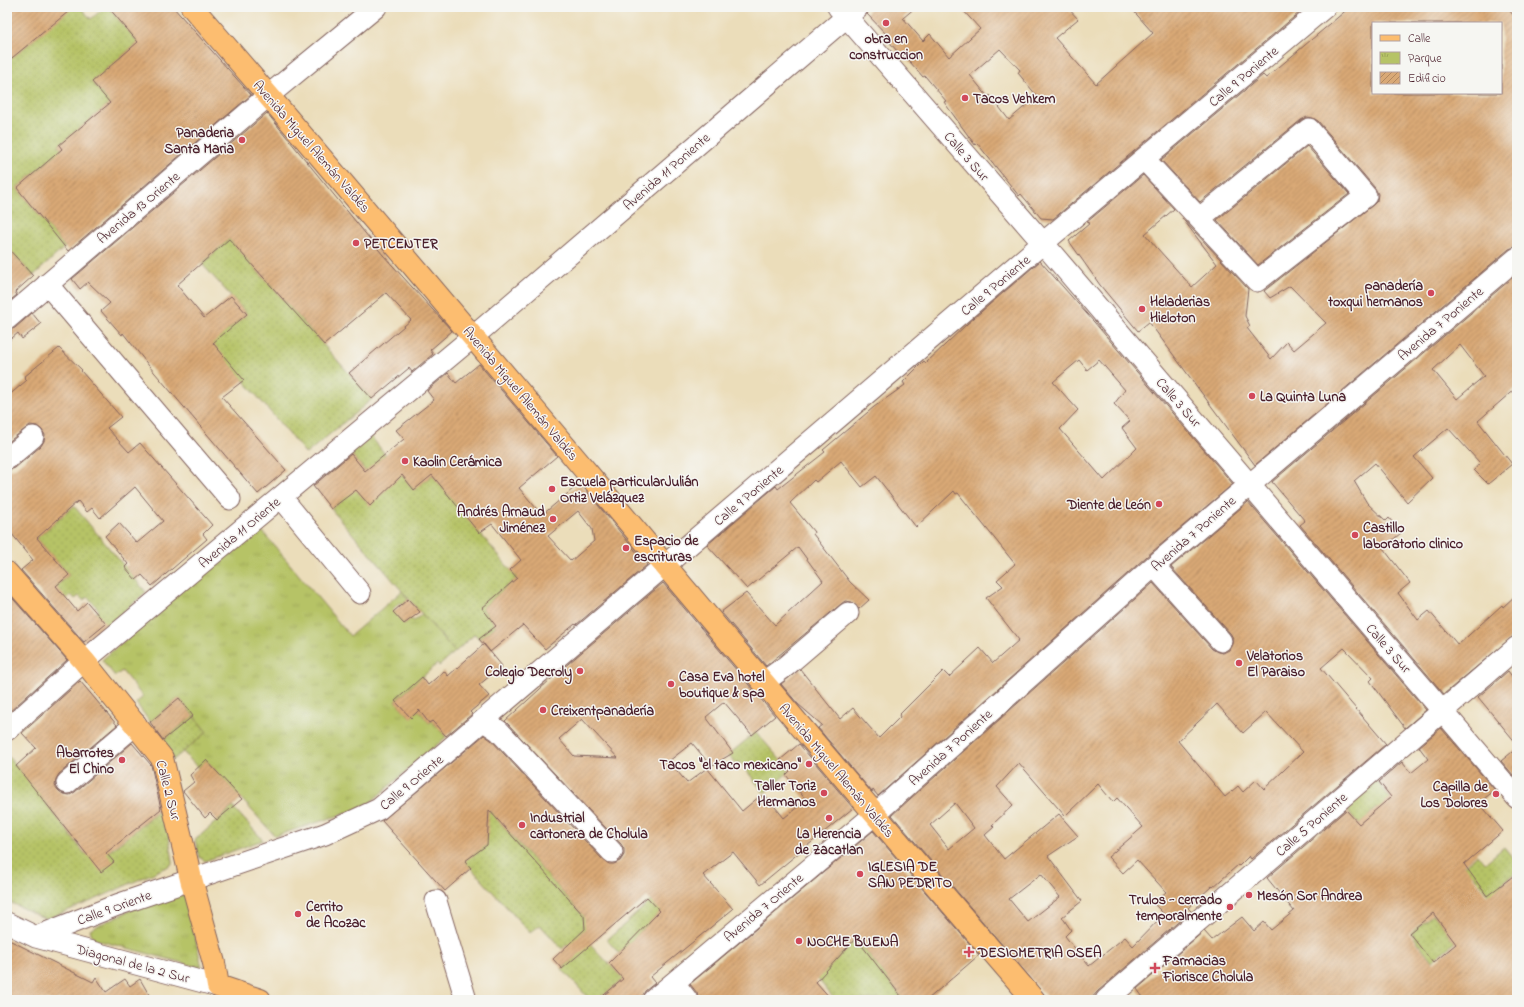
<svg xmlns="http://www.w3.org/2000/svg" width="1524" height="1007" font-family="'Indie Flower',sans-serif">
	<defs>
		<pattern id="grass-dots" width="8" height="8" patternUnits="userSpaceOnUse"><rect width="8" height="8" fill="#b6c366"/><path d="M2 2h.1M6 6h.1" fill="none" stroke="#9ea759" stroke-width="1.8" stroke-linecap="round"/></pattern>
		<pattern id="park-tufts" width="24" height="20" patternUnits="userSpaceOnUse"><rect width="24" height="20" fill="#b6c366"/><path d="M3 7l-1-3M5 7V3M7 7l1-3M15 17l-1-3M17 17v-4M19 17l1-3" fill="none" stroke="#9ea759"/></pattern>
		<pattern id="building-hatch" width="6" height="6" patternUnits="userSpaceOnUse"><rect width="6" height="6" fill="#d9a976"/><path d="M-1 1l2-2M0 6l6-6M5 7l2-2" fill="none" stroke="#b28961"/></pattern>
	</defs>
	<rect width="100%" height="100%" fill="#f6f6f2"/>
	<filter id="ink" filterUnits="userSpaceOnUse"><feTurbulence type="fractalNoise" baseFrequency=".025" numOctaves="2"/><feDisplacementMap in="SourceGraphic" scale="8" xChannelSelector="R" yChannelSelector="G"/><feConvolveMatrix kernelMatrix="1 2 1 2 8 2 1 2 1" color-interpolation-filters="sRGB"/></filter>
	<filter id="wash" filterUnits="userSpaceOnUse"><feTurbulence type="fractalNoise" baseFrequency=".012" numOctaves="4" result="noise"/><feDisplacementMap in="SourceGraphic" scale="16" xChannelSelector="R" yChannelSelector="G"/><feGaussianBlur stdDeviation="0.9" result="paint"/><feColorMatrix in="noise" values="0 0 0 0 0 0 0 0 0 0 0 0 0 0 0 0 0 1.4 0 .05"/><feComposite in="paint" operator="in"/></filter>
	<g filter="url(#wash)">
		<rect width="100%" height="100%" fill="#ebddba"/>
		<path fill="url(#grass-dots)" stroke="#807148" fill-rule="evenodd" d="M73 7H80L91 19 105 7H108L138 42 92 82 110 103 59 145 62 149 17 188 65 247 33 276 7 247V62Z
			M229 239 372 399 306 454 212 343 247 314 202 264Z
			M368 433 414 490 432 475 517 578 482 608 496 626 479 639 475 634 455 652 331 509 346 497 323 470 332 463 370 505 383 492 348 450Z
			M74 506 146 592 107 626 96 613 99 610 88 597 83 600 79 596 75 599 71 595 57 607 46 595 69 575 37 538Z
			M193 716 207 732 173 760 163 740Z
			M756 732 790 771 764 793 740 762 736 764 728 755Z
			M1446 742 1445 773 1468 754 1472 759 1408 814 1387 821 1376 808 1368 816 1378 828 1368 835 1344 806 1375 778 1390 798 1441 776 1427 759Z
			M7 755 29 781 85 854 101 840 110 851 164 807 173 861 171 865 94 900 46 919 7 901Z
			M449 766 591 924 580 933 623 979 598 1000H590L562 969 577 956 567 944 562 949 540 925 530 933 471 868 421 816ZM459 845H487L470 857Z
			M233 807 263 840 205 861 199 857 195 840Z
			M1504 847 1517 863V871L1501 884 1517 906 1509 923 1473 874 1442 897V884L1478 854 1485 863Z
			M655 897 665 908 626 961 607 940Z
			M1433 914 1455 942 1432 961 1411 933Z
			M846 925 904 1000H835L818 979 847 948 835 933Z"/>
		<path fill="url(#park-tufts)" stroke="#807148" d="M257 525 350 636 402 591 408 599 402 604 400 602 392 610 404 624 411 619 414 621 422 614 455 652 439 666 437 664 395 701 410 717 419 710 429 723 432 721 446 737 365 807 275 836 206 760 198 768 183 752 207 732 179 698 150 722 136 703 143 697 122 671 115 676 102 660Z
			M184 886 202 968 93 939 90 929Z"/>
		<g id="blocks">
			<path fill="url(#building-hatch)" fill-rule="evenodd" d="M7 7H74L7 62Z
				M108 7H173L251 95 68 251 17 188 62 149 59 145 110 103 92 82 138 42Z
				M870 7H916L903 18 923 41 930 34 949 57 980 29 960 7H1067L1078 19 1055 38 1096 84 1153 33 1130 7H1306L1053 219 1041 218 1021 194 1019 196 977 143 975 145 944 102 946 101 925 76 923 77 904 55 902 57 886 38 888 36 867 14ZM1000 49 1020 70 1018 73 1037 96 1009 120 990 95 988 97 970 75Z
				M1350 7H1506L1517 19V246L1509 249 1255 465 1149 322 1138 331 1100 285 1069 241 1090 223 1087 222 1143 175 1174 209 1145 234 1157 248 1192 287 1217 264 1182 218 1248 289 1245 316 1250 326 1247 328 1271 359 1287 342 1294 350 1326 323 1290 286 1270 298 1264 291 1373 205 1377 201 1378 194 1375 188 1318 121 1313 118 1307 117 1301 120 1200 202 1161 160 1263 75 1266 78ZM1373 23H1501V93H1373Z
				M267 113 383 255 452 331 430 350 433 354 412 372 409 368 372 399 349 373 411 320 386 293 324 345 229 239 177 285 204 318 231 296 247 314 213 343 244 380 222 397 286 470 258 494 149 366 123 333 122 335 101 311 110 303 88 282 80 289 72 279Z
				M1307 146 1349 194 1258 265 1217 220Z
				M7 247 33 276 15 292 17 295 7 303Z
				M1040 261 1094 322 1233 484 1146 557 878 796 873 790 872 792 818 728 822 725 798 704 781 684 800 669 840 719 853 708 879 738 900 717 899 715 943 671 949 677 980 648 993 663 1019 640 986 598 1003 586 997 580 1015 564 958 493 956 494 954 491 916 527 876 476 862 487 841 461 816 482 814 480 790 503 814 532 813 534 850 582 869 600 859 609 852 602 845 601 841 604 766 666 721 612 746 593 775 625 823 581 798 547 747 589 707 545 776 486 778 489 825 452 823 450 874 407 905 385 903 382 924 361 926 363 967 324ZM1079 360 1087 370 1099 360 1125 390 1114 404 1130 421 1122 428 1137 448 1104 480 1060 429 1078 410 1053 382Z
				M1517 274V387L1478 421 1512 464 1488 484 1474 470 1480 463 1448 428 1414 457 1432 478 1407 502 1375 463 1354 481 1367 503 1386 521 1389 518 1401 533 1383 548 1410 583 1398 593 1418 620 1429 611 1458 645 1502 605 1503 607 1517 594V633L1444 694 1300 525 1305 521 1272 482ZM1460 345 1484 376 1457 399 1433 370Z
				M32 313 41 324 22 339 18 333 7 342V331L15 328Z
				M59 348 82 370 81 371 121 417 107 428 129 452 140 443 212 525 203 534 207 539 152 586 142 575 136 580 125 567 128 564 105 536 119 523 137 543 163 521 135 487 100 518 92 508 87 512 78 501 37 538 69 575 56 586 77 611 87 602 106 624 84 642 21 570 33 560 7 528V471L15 468 41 446 44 441 45 435 42 430 37 426 30 425 7 443V397L27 380 24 377Z
				M479 364 557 456 519 488 542 515 580 483 647 565 576 625 575 624 545 649 523 625 490 652 479 639 496 626 482 608 517 578 510 570 521 560 492 524 479 533 432 475 414 490 402 475 370 506 356 490 331 509 313 486 351 454 365 471 404 439 396 430 434 400 427 391 448 373 456 383ZM578 511 592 529 594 541 571 561 548 536Z
				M1248 502 1426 710 1405 728 1370 681 1373 678 1344 648 1321 668 1386 744 1251 859 1249 856 1239 866 1238 865 1213 887 1212 886 1188 908 1191 911 1098 991 1090 1000H1049L892 815 1153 583 1212 649 1218 652 1223 653 1229 650 1232 644 1233 638 1230 633 1171 567ZM1217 704 1243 733 1266 712 1303 752 1264 789 1256 780 1243 792 1238 786 1225 797 1178 741ZM1019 763 1065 816 1098 784 1113 802 1117 798 1143 827 1108 857 1123 873 1137 860 1166 892 1153 903 1164 914 1133 946 1125 937 1089 966 1065 936 1071 930 1062 917 1082 901 1048 856 1078 836 1059 814 1004 859 985 835 994 827 992 825 1013 805 997 787ZM955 803 974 828 949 849 930 825ZM1041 874 1060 897 1028 922 1009 899Z
				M663 583 775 716 752 735 724 702 706 717 733 753 711 766 692 743 669 761 687 783 707 768 742 811 760 796H766L784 818 806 800 786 775 790 771 780 760 799 744 853 808 760 885 733 852 703 875 733 909 650 977 655 983 645 991 641 1000H598L623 979 609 963 660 911 647 897 562 969 553 959 585 929 584 916 489 810 487 845 465 861 471 868 445 891 382 821 484 735 491 740 603 860 609 864H614L620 861 624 855V849L621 844 505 721 562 669ZM582 719 618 758 574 756 559 739Z
				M7 592 67 660 7 714Z
				M408 599 420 612 404 624 393 612Z
				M484 644 502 666 479 685 489 696 470 712 472 714 446 736 432 721 429 723 419 710 411 718 395 701 422 677 428 685 444 671 448 676Z
				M1508 671 1517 683V744L1478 697Z
				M80 681 117 725 59 774 56 779 55 786 58 790 63 794 70 795 75 792 132 743 151 765 161 809 106 853 114 862 101 872 16 766 36 748 22 733Z
				M179 698 193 716 163 740 150 722Z
				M1441 728 1495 790 1479 803 1503 831 1464 864 1487 896 1517 873V1000H1145L1137 989 1204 931 1212 940 1242 917 1254 931 1264 922 1271 930 1294 911 1267 878 1346 810 1359 824 1391 797 1379 782 1402 762 1411 773 1428 759 1419 747ZM1433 913 1456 944 1433 963 1409 933Z
				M1517 748V773L1514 776 1501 761Z
				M206 760 242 799 217 820 210 813 205 818 183 791 194 782 190 775Z
				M873 831 979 955 927 1000H904L856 938 816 982 832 1000H699L697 993 690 984Z
				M7 939 93 982 96 977 106 992 125 979 130 986 140 979 152 1000H7Z"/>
		</g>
	</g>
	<g filter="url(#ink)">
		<use href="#blocks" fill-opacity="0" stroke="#82625d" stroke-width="1"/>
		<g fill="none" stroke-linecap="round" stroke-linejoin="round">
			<g stroke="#82625d" stroke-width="23">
				<path id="minor" d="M838 7 1043 243 1517 798
					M1144 159 1257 281 1366 196 1309 129 1200 218
					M47 284 230 499
					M7 319 269 95 376 7
					M7 459 33 437
					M281 497 360 593
					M1154 566 1221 641
					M764 682 786 666 848 613
					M484 721 499 731 612 852
					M7 730 84 661 474 336 858 7
					M67 783 136 724
					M436 901 466 1000
					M7 923 36 937 218 986
					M36 937 117 905 325 834 379 809 1043 243 1325 7
					M674 983 687 1000
					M653 1000 874 815 1154 566 1517 258
					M1106 1000 1517 647"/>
			</g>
			<g stroke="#82625d" stroke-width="24">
				<path id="major" d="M192 7C476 335 750 672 1034 1000
					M7 573 84 661 162 758 191 879 214 963 218 986 260 1000"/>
			</g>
			<use href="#minor" stroke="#fff" stroke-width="21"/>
			<use href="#major" stroke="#fcbd6f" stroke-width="22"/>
		</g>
	</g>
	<g fill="#d1495b" stroke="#f6f6f2" stroke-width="1.5">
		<circle cx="886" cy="23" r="4"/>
		<circle cx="965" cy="98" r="4"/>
		<circle cx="242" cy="140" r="4"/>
		<circle cx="356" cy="243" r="4"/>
		<circle cx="1431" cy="293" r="4"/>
		<circle cx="1142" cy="309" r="4"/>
		<circle cx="1252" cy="396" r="4"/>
		<circle cx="405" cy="461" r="4"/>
		<circle cx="552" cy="489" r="4"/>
		<circle cx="1159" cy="504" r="4"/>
		<circle cx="553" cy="519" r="4"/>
		<circle cx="1355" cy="535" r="4"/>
		<circle cx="626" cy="548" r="4"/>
		<circle cx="1239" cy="663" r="4"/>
		<circle cx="580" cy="671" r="4"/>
		<circle cx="671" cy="684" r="4"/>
		<circle cx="543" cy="710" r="4"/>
		<circle cx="122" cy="760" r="4"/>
		<circle cx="809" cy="764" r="4"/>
		<circle cx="824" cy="793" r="4"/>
		<circle cx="1496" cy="794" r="4"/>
		<circle cx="829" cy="818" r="4"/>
		<circle cx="522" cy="825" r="4"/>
		<circle cx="860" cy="874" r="4"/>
		<circle cx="1249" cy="895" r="4"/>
		<circle cx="1230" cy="907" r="4"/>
		<circle cx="298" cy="914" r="4"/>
		<circle cx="799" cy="941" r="4"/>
		<path d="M967 946h4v4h4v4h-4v4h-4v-4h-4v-4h4z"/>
		<path d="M1153 962h4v4h4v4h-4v4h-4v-4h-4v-4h4z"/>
	</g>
	<g text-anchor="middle" stroke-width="3" stroke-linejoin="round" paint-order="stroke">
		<g font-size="14" font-weight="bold" fill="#4a1f2b" stroke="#f6f6f2" text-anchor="start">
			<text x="886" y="43" text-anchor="middle">obra en<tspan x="886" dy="16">construccion</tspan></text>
			<text x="973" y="103">Tacos Vehkem</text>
			<text x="234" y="137" text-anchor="end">Panaderia<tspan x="234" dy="16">Santa Maria</tspan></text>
			<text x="364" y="248">PETCENTER</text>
			<text x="1423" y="290" text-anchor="end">panadería<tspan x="1423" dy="16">toxqui hermanos</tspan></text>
			<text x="1150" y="306">Heladerias<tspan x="1150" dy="16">Hieloton</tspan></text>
			<text x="1260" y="401">La Quinta Luna</text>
			<text x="413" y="466">Kaolin Cerámica</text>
			<text x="560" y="486">Escuela particularJulián<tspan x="560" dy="16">Ortiz Velázquez</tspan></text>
			<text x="1151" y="509" text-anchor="end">Diente de León</text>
			<text x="545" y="516" text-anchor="end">Andrés Arnaud<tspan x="545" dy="16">Jiménez</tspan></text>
			<text x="1363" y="532">Castillo<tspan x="1363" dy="16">laboratorio clinico</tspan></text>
			<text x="634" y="545">Espacio de<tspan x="634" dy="16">escrituras</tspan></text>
			<text x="1247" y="660">Velatorios<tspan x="1247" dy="16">El Paraiso</tspan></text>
			<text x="572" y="676" text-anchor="end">Colegio Decroly</text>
			<text x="679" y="681">Casa Eva hotel<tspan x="679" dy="16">boutique &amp; spa</tspan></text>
			<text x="551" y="715">Creixentpanadería</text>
			<text x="114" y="757" text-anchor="end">Abarrotes<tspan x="114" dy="16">El Chino</tspan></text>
			<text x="801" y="769" text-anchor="end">Tacos "el taco mexicano"</text>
			<text x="816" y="790" text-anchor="end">Taller Toriz<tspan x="816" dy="16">Hermanos</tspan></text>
			<text x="1488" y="791" text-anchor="end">Capilla de<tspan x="1488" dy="16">Los Dolores</tspan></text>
			<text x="530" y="822">Industrial<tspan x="530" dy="16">cartonera de Cholula</tspan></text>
			<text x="829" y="838" text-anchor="middle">La Herencia<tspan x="829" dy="16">de Zacatlan</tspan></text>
			<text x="868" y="871">IGLESIA DE<tspan x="868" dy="16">SAN PEDRITO</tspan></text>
			<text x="1257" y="900">Mesón Sor Andrea</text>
			<text x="1222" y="904" text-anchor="end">Trulos - cerrado<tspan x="1222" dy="16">temporalmente</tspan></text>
			<text x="306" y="911">Cerrito<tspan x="306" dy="16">de Acozac</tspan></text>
			<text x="807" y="946">NOCHE BUENA</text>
			<text x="978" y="957">DESIOMETRIA OSEA</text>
			<text x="1163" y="965">Farmacias<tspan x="1163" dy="16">Fiorisce Cholula</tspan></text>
		</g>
		<g font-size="14" fill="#4a1f2b" stroke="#f6f6f2">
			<text transform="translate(1243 76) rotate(-40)" y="5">Calle 9 Poniente</text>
			<text transform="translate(312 146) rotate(49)" y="5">Avenida Miguel Alemán Valdés</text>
			<text transform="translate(967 156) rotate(49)" y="5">Calle 3 Sur</text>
			<text transform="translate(666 171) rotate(-41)" y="5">Avenida 11 Poniente</text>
			<text transform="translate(138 207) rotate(-40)" y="5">Avenida 13 Oriente</text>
			<text transform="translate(995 285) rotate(-40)" y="5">Calle 9 Poniente</text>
			<text transform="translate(1440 323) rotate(-40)" y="5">Avenida 7 Poniente</text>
			<text transform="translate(521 393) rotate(50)" y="5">Avenida Miguel Alemán Valdés</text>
			<text transform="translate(1179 402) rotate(49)" y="5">Calle 3 Sur</text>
			<text transform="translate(748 495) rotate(-40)" y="5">Calle 9 Poniente</text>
			<text transform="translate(239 532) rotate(-40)" y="5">Avenida 11 Oriente</text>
			<text transform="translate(1193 533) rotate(-41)" y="5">Avenida 7 Poniente</text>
			<text transform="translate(1389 648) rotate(49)" y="5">Calle 3 Sur</text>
			<text transform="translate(950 747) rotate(-42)" y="5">Avenida 7 Poniente</text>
			<text transform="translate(837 770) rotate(50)" y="5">Avenida Miguel Alemán Valdés</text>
			<text transform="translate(411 782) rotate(-40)" y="5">Calle 9 Oriente</text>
			<text transform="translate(169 790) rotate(75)" y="5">Calle 2 Sur</text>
			<text transform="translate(1311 824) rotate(-41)" y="5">Calle 5 Poniente</text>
			<text transform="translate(114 907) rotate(-20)" y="5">Calle 9 Oriente</text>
			<text transform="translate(763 907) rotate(-40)" y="5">Avenida 7 Oriente</text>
			<text transform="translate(133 963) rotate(15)" y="5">Diagonal de la 2 Sur</text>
		</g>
	</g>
	<rect width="1524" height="1007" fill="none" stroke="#f6f6f2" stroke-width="24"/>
	<rect x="1372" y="22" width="130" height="72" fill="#f6f6f2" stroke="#b1a0a2"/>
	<rect x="1380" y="35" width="20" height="6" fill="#fcbd6f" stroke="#b1a0a2"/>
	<text x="1408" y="42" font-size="12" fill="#4a1f2b">Calle</text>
	<rect x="1380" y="52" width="20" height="12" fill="url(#park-tufts)" stroke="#b1a0a2"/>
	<text x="1408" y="62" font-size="12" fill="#4a1f2b">Parque</text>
	<rect x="1380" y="72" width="20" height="12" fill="url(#building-hatch)" stroke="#b1a0a2"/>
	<text x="1408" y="82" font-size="12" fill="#4a1f2b">Edificio</text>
</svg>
